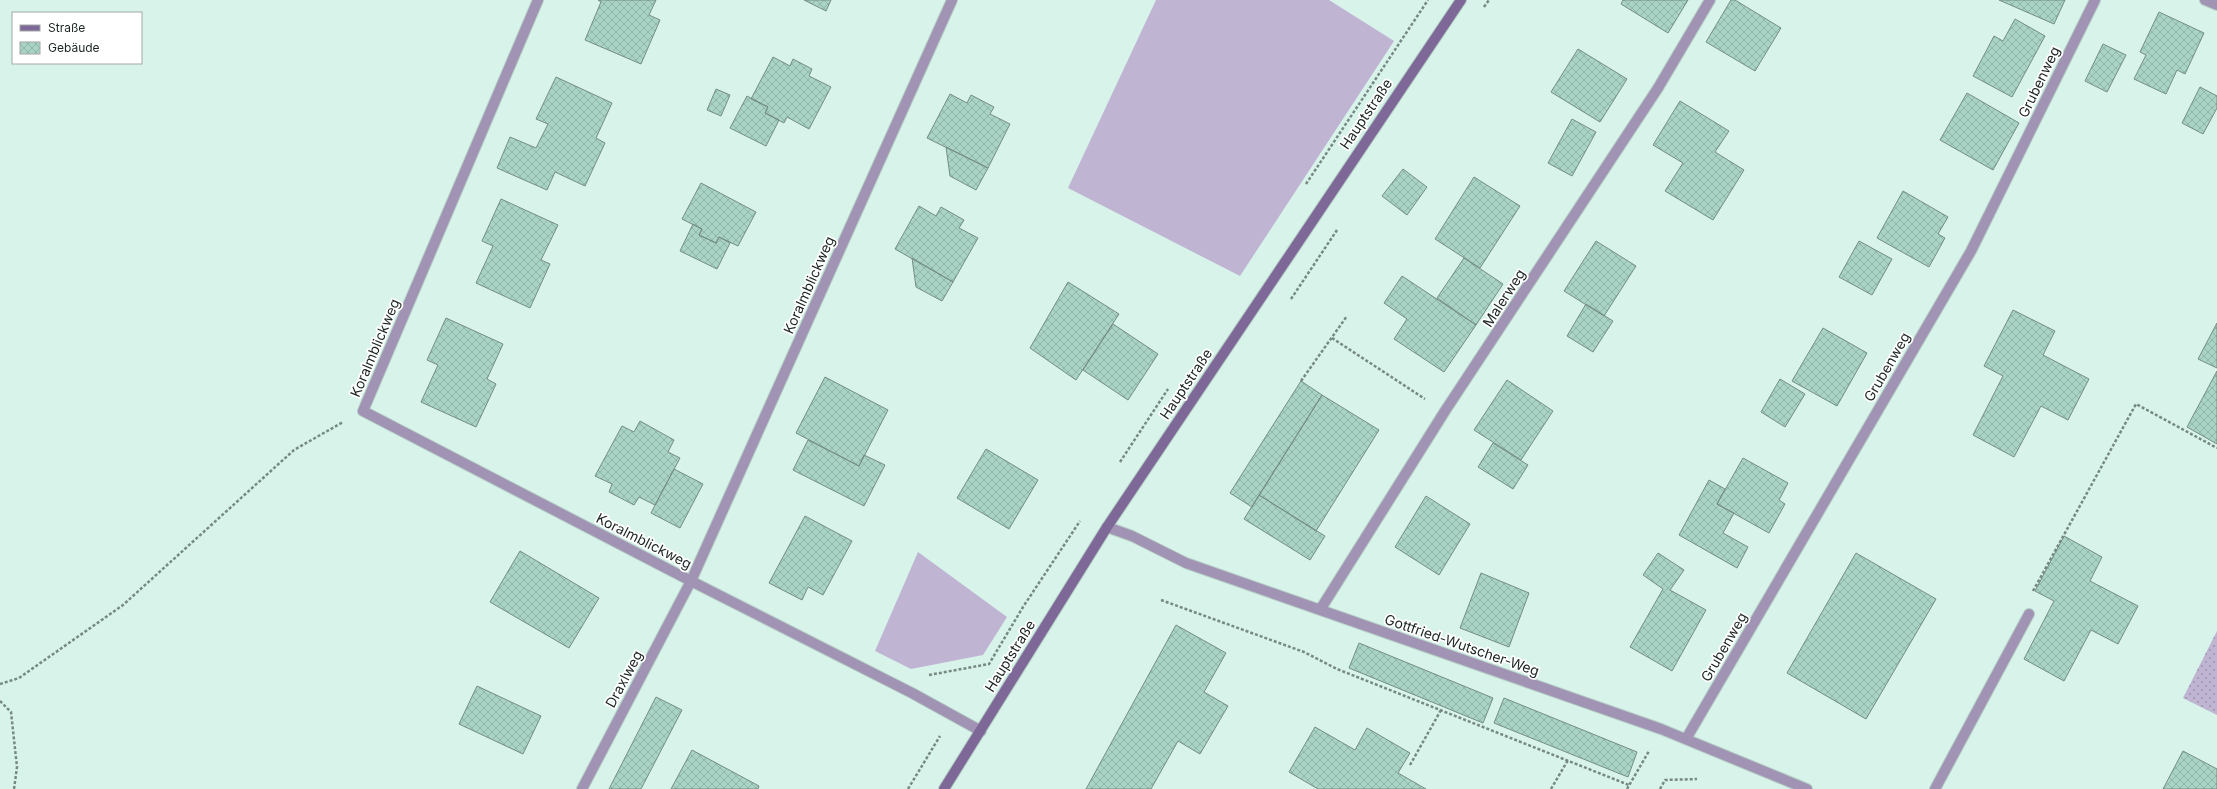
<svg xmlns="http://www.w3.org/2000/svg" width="2217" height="789" font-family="Inter,sans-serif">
	<defs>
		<pattern id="park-dots" width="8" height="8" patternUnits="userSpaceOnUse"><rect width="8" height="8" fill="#c0b4d3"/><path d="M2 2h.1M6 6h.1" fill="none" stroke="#9b92ab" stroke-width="1.8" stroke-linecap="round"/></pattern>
		<pattern id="building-cross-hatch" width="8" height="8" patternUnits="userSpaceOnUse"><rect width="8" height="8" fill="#a8d3c5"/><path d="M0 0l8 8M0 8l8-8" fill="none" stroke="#90b5a9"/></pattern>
	</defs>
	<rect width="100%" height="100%" fill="#d7f3ea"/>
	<path fill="#c0b4d3" d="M1156 0H1329L1394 41 1240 276 1068 188Z
		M918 552 1007 617 983 655 911 669 875 651Z"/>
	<path fill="url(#park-dots)" d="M2217 631V715L2183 698Z"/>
	<path fill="url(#building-cross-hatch)" stroke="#748d85" d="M598 0H656L649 15 660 20 641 64 585 40 601 2Z
		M804 0H831L826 11Z
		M1623 0H1688L1668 33 1621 4Z
		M1731 0H1735L1781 28 1755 71 1706 42Z
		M1999 0H2065L2054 24Z
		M2159 12 2204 33 2185 74 2177 70 2166 94 2134 79 2146 55 2140 52Z
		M2015 19 2045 36 2012 97 1973 76 1994 36 2003 41Z
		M2103 44 2126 55 2107 92 2085 81Z
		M1578 49 1627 79 1600 122 1551 92Z
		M773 57 790 66 793 59 812 69 809 76 831 87 809 129 787 117 784 123 765 113 768 107 751 99Z
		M556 77 612 103 596 138 605 143 585 186 555 172 547 190 497 168 510 137 536 148 548 124 536 119Z
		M2200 87 2217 96V108L2203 134 2182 123Z
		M716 89 730 95 721 116 707 110Z
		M1967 93 2019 123 1993 170 1940 140Z
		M950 94 967 103 971 95 994 107 990 114 1010 124 988 168 927 138Z
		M747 96 768 107 765 113 779 120 766 146 730 128Z
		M1680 101 1729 131 1715 152 1744 170 1713 220 1665 191 1683 163 1653 145Z
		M1572 119 1596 132 1572 176 1548 163Z
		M946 147 988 168 976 190 950 176Z
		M1403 169 1427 187 1407 215 1382 196Z
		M1474 177 1520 206 1480 268 1435 239Z
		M701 183 756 212 738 246 719 237 716 243 699 235 702 229 682 219Z
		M1903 191 1948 217 1938 234 1945 238 1929 267 1877 238Z
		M501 199 558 225 541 260 550 264 530 308 476 283 493 246 482 241Z
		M919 206 936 216 941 207 964 220 959 228 978 238 953 282 895 249Z
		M693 224 702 229 699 235 716 243 719 237 730 243 717 269 680 251Z
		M1596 241 1636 266 1604 316 1564 291Z
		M1859 241 1892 259 1872 295 1839 277Z
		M912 258 953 282 942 301 916 287Z
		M1464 258 1503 284 1476 325 1437 298Z
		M1402 276 1476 325 1444 372 1394 339 1407 319 1384 303Z
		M1068 282 1119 314 1076 380 1030 348Z
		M1586 304 1613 321 1593 352 1567 336Z
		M2013 310 2055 331 2043 355 2089 379 2068 420 2041 406 2014 457 1973 435 2003 376 1984 366Z
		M446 318 503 344 487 379 496 384 476 427 421 402 438 365 427 360Z
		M2217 323V368L2198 359Z
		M1113 324 1158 354 1128 400 1083 370Z
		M1823 328 1867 353 1837 406 1792 381Z
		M2217 371V444L2187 427Z
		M825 377 888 410 859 466 796 433Z
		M1780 379 1805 394 1785 427 1761 412Z
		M1507 380 1553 411 1521 460 1474 430Z
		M1301 381 1322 395 1252 507 1230 493Z
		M1322 395 1379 430 1316 531 1259 495Z
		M640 421 674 440 668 452 680 458 655 505 639 497 634 505 609 492 612 484 595 476 622 426 634 432Z
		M808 440 859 466 864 455 885 465 864 506 793 470Z
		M1493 443 1528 465 1513 489 1478 467Z
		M986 449 1038 480 1009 529 957 498Z
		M1743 458 1788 483 1779 500 1785 504 1769 533 1717 504Z
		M674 469 703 484 680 528 651 513Z
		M1709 480 1725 489 1717 504 1734 513 1723 533 1748 547 1737 568 1679 535Z
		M1259 495 1325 536 1310 560 1244 519Z
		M1426 496 1470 524 1439 575 1395 547Z
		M805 516 852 541 823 595 808 587 802 600 769 583Z
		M2064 536 2102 557 2090 581 2138 606 2118 644 2091 630 2064 681 2024 659 2054 601 2035 591Z
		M520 551 599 598 569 648 490 602Z
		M1658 553 1684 570 1670 590 1706 610 1672 671 1630 647 1663 589 1643 575Z
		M1856 553 1936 599 1866 719 1787 673Z
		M1481 573 1529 593 1509 647 1460 628Z
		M1176 625 1226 653 1204 692 1228 706 1200 754 1178 741 1151 789H1086Z
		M1359 643 1493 698 1483 723 1349 668Z
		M477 686 541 716 523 754 459 724Z
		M656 697 682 710 641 789H609Z
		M1504 698 1637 752 1628 777 1494 723Z
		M1315 727 1355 750 1367 728 1410 753 1398 773 1426 789H1318L1289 772Z
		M692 750 759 786 758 789H671Z
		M2183 751 2217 769V789H2163Z"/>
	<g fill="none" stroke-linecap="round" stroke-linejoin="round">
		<g stroke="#b5cec6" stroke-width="12">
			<path id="service" d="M1935 789 2029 614"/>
		</g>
		<g stroke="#b5cec6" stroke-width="12">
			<path id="minor" d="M538 0 363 411 691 581 912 693 981 731
				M2205 0 2217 5
				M1107 527 1132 536 1186 563 1661 729 1807 789
				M1320 610 1445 411 1658 88 1710 0
				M1686 739 1971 251 2095 0
				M582 789 691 581 952 0"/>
		</g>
		<g stroke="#b5cec6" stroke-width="12">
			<path id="secondary" d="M944 789 1107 527 1461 0"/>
		</g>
		<path stroke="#768983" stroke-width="2.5" stroke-dasharray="3 2" stroke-linecap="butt" d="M1484 7 1489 0
			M1306 184 1428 0
			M1291 299 1337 230
			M1332 338 1425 399
			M1301 381 1347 316
			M1120 462 1168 389
			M2033 591 2136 404 2217 448
			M1161 600 1304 652 1337 669 1629 785
			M929 675 989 664 1023 607 1080 521
			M0 684 19 678 123 605 294 450 343 422
			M0 701 11 712 17 767 14 789
			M1410 765 1441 710
			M908 789 940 736
			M1551 789 1568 760
			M1627 789 1649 751
			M1660 789 1665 780 1697 779"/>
		<use href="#service" stroke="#a193b3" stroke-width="10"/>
		<use href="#minor" stroke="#a193b3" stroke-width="10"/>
		<use href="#secondary" stroke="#7d6897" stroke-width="10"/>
	</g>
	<g text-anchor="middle" stroke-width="3.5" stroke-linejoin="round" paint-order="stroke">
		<g font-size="14" fill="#1b2522" stroke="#fff">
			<text transform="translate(2039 82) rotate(-64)" y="5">Grubenweg</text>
			<text transform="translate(1366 114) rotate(-56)" y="5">Hauptstraße</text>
			<text transform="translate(809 285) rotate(-66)" y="5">Koralmblickweg</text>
			<text transform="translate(1504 298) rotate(-57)" y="5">Malerweg</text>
			<text transform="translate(375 348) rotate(-67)" y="5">Koralmblickweg</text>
			<text transform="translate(1887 367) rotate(-60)" y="5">Grubenweg</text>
			<text transform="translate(1186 384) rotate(-56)" y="5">Hauptstraße</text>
			<text transform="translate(644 541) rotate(27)" y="5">Koralmblickweg</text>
			<text transform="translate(1462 645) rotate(19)" y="5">Gottfried-Wutscher-Weg</text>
			<text transform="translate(1724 647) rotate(-60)" y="5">Grubenweg</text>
			<text transform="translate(1010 656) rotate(-58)" y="5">Hauptstraße</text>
			<text transform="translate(624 679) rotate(-62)" y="5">Draxlweg</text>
		</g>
	</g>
	<rect x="12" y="12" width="130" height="52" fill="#ffffff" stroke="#a4a8a7"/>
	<rect x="20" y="25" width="20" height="6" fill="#7d6897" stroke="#a4a8a7"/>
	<text x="48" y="32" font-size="12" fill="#1b2522">Straße</text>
	<rect x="20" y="42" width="20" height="12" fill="url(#building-cross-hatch)" stroke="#a4a8a7"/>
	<text x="48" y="52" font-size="12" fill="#1b2522">Gebäude</text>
</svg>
